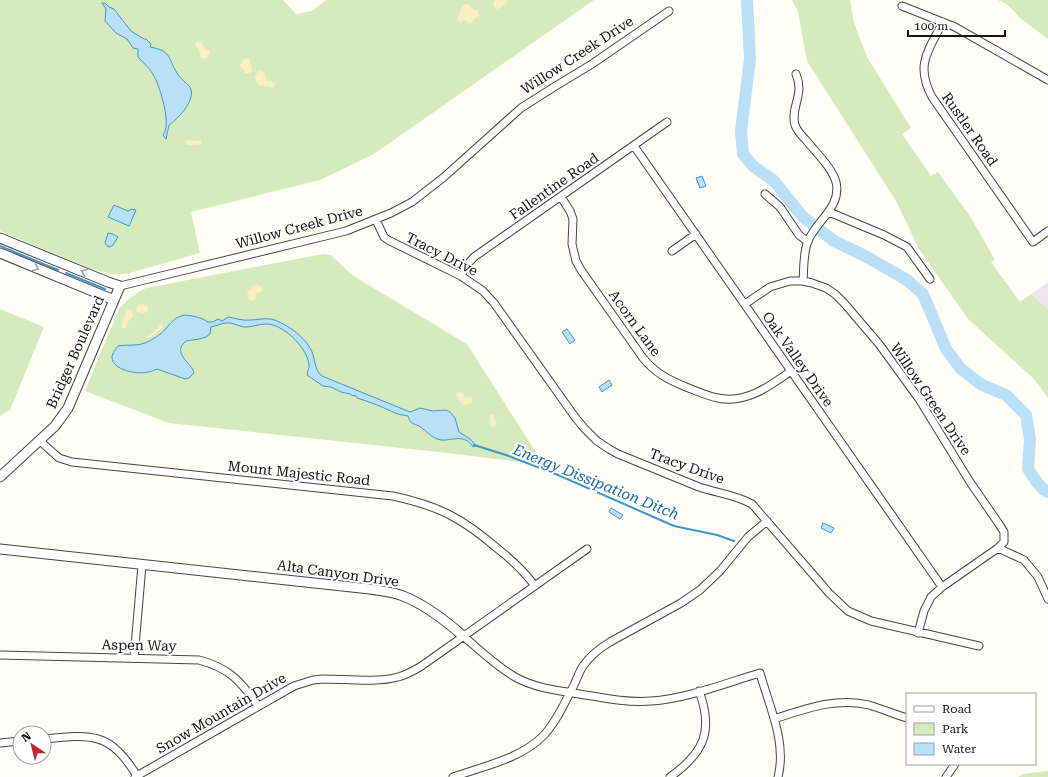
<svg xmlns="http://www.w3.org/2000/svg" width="1048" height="777" font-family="'Roboto Serif',serif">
	<rect width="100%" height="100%" fill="#fffdf5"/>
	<path fill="#eee6ef" d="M1048 282V309L1031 294Z"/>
	<path fill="#d5ebbd" d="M0 0H283L296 14 312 11 326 0H594L374 154 320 180 191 212 200 253 126 274H113L94 270 0 231Z
		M792 0H850L854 23 867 57 911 128 902 134 931 176 938 172 970 216 995 260 991 262 1020 302 1031 294 1048 309V398L1034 379 968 319 919 249 896 201 807 61 798 12Z
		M998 0H1048V39L1020 18 1008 5Z
		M323 254 331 255 352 275 467 344 544 465 439 452 169 423 85 391 119 309C127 300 135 293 146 288Z
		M0 309 44 327 10 410 0 416Z
		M1048 771V777H1018L1023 774Z"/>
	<path fill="#fbeec1" d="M495 0H508L507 3C503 5 501 9 497 9L493 6Z
		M466 4 469 5 471 9 478 10 479 16 475 18 471 24 468 23 465 20 460 23 457 19 463 5Z
		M197 41H201L203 47 210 51V53L207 58 203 59 200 57 199 50 195 44Z
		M247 58 250 59V65L252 68 251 73H245L244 69 241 68 240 65 243 60Z
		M259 71C266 71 266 76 267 81L275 82 274 87 272 88C264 83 260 91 255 78L256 74Z
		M187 139 195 141 201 140 202 143 198 145H187L185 142Z
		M256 284 262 287V291L261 292 256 293 255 299 252 301 249 299 247 290 251 289 253 285Z
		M139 304 146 305 148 308V311L143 313 137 312 136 308Z
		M129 309 132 311 133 317 128 321 126 328H122L121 325 125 317 126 310Z
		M163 324V328L149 338 146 337 154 332 155 329H158L160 325Z
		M461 392 463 393 465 398 471 397 472 399V403L465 405 461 403 456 395 457 393Z
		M491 414 495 415 494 419 497 423 494 427 490 426V416Z"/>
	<path fill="#b9e0f7" stroke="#3f96cf" d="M102 3H105L109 7 114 9 131 31 144 39H146L151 44 150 47C172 51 167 57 177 73 180 79 186 82 190 87 197 99 178 119 169 125L166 139 163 135C172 125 160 87 154 76 150 68 143 63 138 57V49L133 48 127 39 116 33 105 21 106 9Z
		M702 176 706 186 700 188 696 178Z
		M114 205 128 211 132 209 136 210 129 226 108 217Z
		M108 233 113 234 118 237 113 245 110 247 107 246 105 243Z
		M185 315C193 316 201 317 208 322H213L218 319 222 321 228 317C234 318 244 321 250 320 257 320 263 318 271 319 284 322 304 336 310 348 316 357 313 369 322 376L410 412 420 408 433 411 446 410 450 412 455 418 459 432 470 439 475 444V446L473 447C464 433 452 441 441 440 431 438 427 431 419 426 417 425 412 424 411 422 409 420 409 418 408 416 403 415 400 415 395 413 383 407 370 402 357 398L355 395 353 396 350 394 341 392 331 387 323 386 307 375C307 371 310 368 309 364 306 346 282 323 265 324 259 324 253 327 247 327 241 328 233 322 226 323 222 323 216 326 211 327L210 334 206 337 199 339 186 341C171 353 192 363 194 373L189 378 185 379 157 369C154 370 151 372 148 372 137 375 112 370 112 357 112 353 116 349 118 346 129 344 139 347 149 341 155 338 163 333 167 327 173 321 175 317 185 315Z
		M567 329 575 340 570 344 562 332Z
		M609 380 612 385 602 392 599 387Z
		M611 508 623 515 620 519 609 512Z
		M823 523 834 528 831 533 821 528Z"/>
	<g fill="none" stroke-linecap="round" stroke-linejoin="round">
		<path stroke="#3f96cf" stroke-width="2" d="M0 246 58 270
			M66 273 105 289
			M474 445 506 455 558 475 674 526 717 535 734 541"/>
		<path stroke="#b9e0f7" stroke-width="12" d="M747 0 750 59 741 131 743 154 753 166 774 181 802 216 834 241 867 257 907 280 923 294 946 349 961 369 982 385 1006 395 1026 415 1030 439 1028 469 1036 481 1043 489 1048 492"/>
		<g stroke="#444" stroke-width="9">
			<path id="minor" d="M902 6 955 27 1048 80
				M943 22C928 51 915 65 932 97L1033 242 1048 231
				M796 74C805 95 790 107 795 125 797 131 802 136 806 140 816 153 831 166 836 182 842 207 816 221 808 241 803 253 804 268 803 281
				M634 146 942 587
				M765 194 780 207 799 235 808 242
				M561 197 570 211 573 219 572 244 576 261 581 270 643 358C655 373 669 380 686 387 697 391 707 396 718 398 746 404 770 386 791 371
				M829 212 884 235 907 247 930 279
				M376 220 384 237 388 240 461 276 483 291 494 303 575 417 584 428 597 441 609 449 618 454 699 487C717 493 736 495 752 504L829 593 848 611 871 621 979 646
				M672 251 696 234
				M461 276 466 266 474 257 667 122
				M120 286 346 231 391 213 412 202 444 177 521 108 554 87 592 64 669 11
				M745 304 770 287 790 281H803L812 283 826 288 835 294 844 303 879 344 919 399 970 482 999 524 1004 532V542L998 548 942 587 931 597 924 611 918 633
				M40 441 59 458 72 462 393 496C439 506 462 518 498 549 512 560 524 571 535 586
				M998 548 1024 560 1038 577 1048 599
				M463 636C480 650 496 666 515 677 533 687 553 690 573 693 599 697 625 703 651 701 686 699 726 683 760 673 769 706 787 742 778 777
				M0 655 199 660C229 668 241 681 258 706
				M134 658 142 565
				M774 719C805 709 836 697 869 705 882 709 894 714 907 718
				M44 739C92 734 110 732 137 776
				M0 743 20 741
				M135 777 294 686 313 680 323 679C345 679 377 683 398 677 406 675 413 671 420 667L587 549
				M453 777C484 766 521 759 544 735 557 721 565 702 574 685 577 679 579 672 583 666 590 656 600 648 610 642L681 603 700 590 720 571 748 537 767 521
				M670 777C704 753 714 731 699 691
				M946 777 955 764"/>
		</g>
		<g stroke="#444" stroke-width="11">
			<path id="tertiary" d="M0 238 108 282 120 286 68 408 55 426 0 477
				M0 253 114 300
				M0 549 370 589C381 591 393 592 403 596 426 605 445 620 463 636"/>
		</g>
		<use href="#minor" stroke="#fff" stroke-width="7"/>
		<use href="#tertiary" stroke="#fff" stroke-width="9"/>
	</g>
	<defs><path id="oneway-chevron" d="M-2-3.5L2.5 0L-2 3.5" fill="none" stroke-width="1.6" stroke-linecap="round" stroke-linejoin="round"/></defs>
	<g stroke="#a0a0a0">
		<use href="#oneway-chevron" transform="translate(36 268) rotate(22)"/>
		<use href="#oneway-chevron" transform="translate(84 272) rotate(-158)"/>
	</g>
	<g text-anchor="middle" stroke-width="4" stroke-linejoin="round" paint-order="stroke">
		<g font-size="14" fill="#111" stroke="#fff">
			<text transform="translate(577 55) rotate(-33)" y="5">Willow Creek Drive</text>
			<text transform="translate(970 129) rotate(55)" y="5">Rustler Road</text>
			<text transform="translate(554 186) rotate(-35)" y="5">Fallentine Road</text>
			<text transform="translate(299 227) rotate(-15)" y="5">Willow Creek Drive</text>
			<text transform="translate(442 254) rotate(27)" y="5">Tracy Drive</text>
			<text transform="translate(635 323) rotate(54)" y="5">Acorn Lane</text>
			<text transform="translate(75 352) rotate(-66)" y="5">Bridger Boulevard</text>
			<text transform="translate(798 359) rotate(55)" y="5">Oak Valley Drive</text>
			<text transform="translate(931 399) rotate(56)" y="5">Willow Green Drive</text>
			<text transform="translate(687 466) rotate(20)" y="5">Tracy Drive</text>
			<text transform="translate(299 473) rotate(6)" y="5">Mount Majestic Road</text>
			<text transform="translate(338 573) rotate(8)" y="5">Alta Canyon Drive</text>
			<text transform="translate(139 645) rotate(1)" y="5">Aspen Way</text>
			<text transform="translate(221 713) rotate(-30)" y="5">Snow Mountain Drive</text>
		</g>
		<g font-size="15" font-style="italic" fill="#1768a6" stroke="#fff">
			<text transform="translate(596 482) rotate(22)" y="5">Energy Dissipation Ditch</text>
		</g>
	</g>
	<rect x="906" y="693" width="130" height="72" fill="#ffffff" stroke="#a0a0a0"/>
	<rect x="914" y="706" width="20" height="6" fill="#ffffff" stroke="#a0a0a0"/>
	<text x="942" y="713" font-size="12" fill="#111111">Road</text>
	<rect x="914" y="723" width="20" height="12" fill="#d5ebbd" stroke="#a0a0a0"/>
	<text x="942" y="733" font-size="12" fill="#111111">Park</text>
	<rect x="914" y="743" width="20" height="12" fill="#b9e0f7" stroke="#a0a0a0"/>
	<text x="942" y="753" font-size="12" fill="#111111">Water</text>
	<g transform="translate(32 745) rotate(325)"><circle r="19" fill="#ffffff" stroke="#a0a0a0"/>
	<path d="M0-3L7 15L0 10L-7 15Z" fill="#c4262e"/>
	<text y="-6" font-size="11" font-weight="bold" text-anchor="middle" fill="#111111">N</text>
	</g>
	<path d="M908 30v6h97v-6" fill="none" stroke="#111111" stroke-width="2"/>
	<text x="914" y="30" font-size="12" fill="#111111" stroke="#ffffff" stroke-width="3" paint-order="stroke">100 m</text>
</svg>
